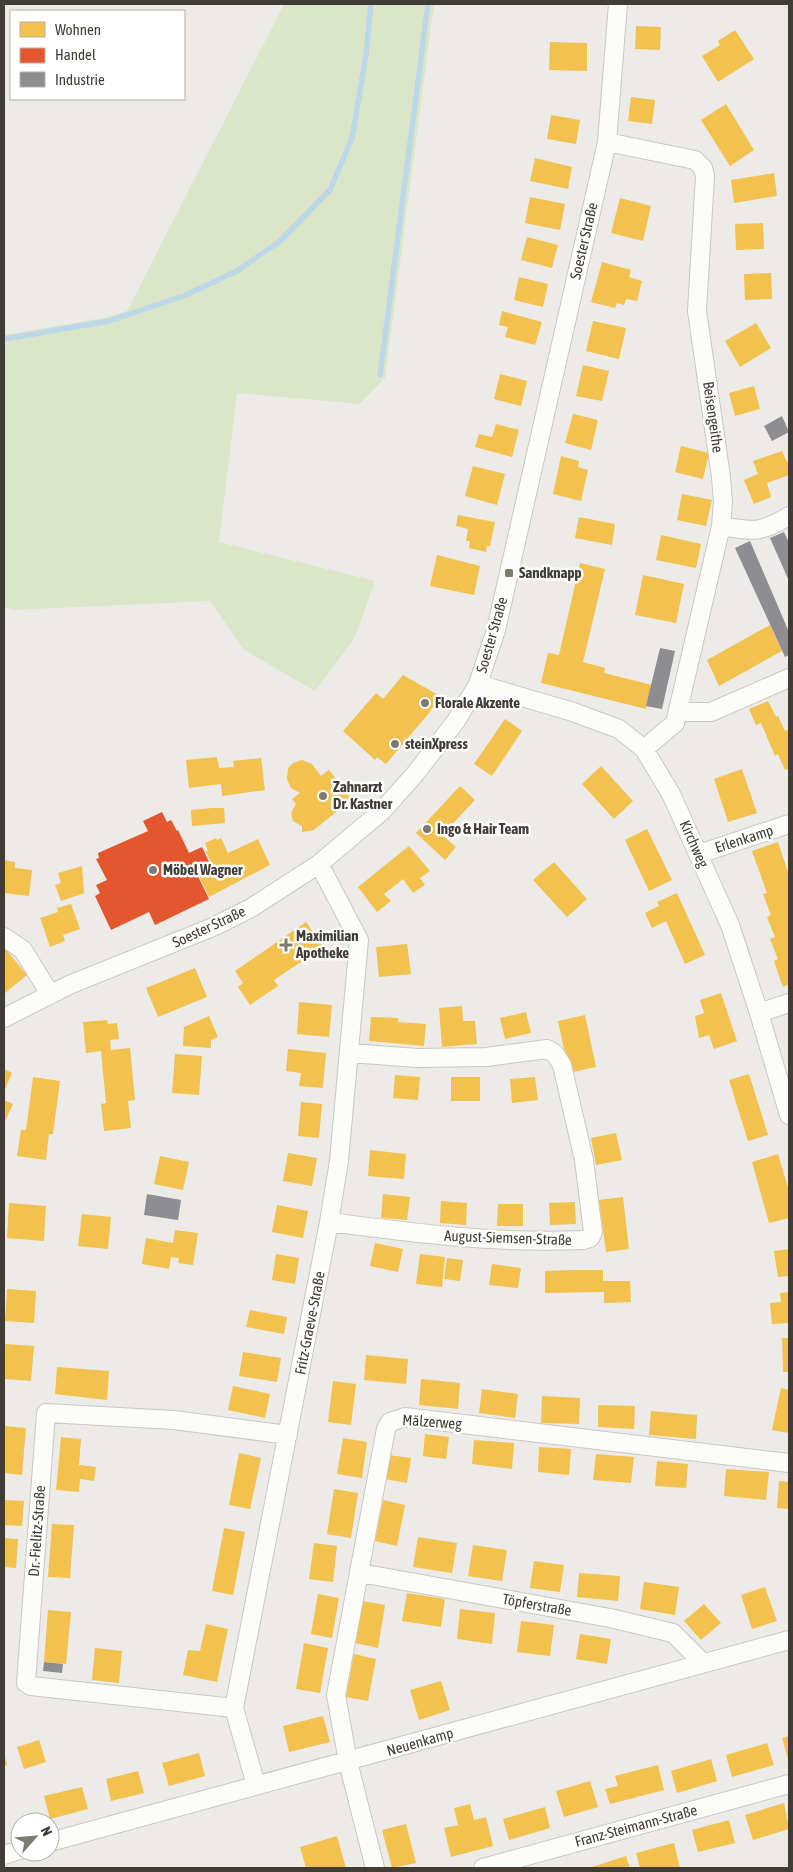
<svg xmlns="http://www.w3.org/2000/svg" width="793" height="1872" font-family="'Asap Condensed',sans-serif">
	<rect width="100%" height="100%" fill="#edebe7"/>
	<path fill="#dbe6c9" d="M284 4H434L385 378 360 404 237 393 219 542 375 581 354 639 315 691 244 650 210 601 13 610 4 607V335L108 317 127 311Z"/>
	<path fill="#f2c14e" d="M636 26 661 27 660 50 635 49Z
		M735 30 754 59 718 82 702 56 720 45 718 41Z
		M550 42 587 43V71L549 70Z
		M631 97 655 100 652 124 628 121Z
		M726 104 754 150 730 166 701 120Z
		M551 115 580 120 576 144 547 139Z
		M535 158 572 167 568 189 530 181Z
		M774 173 777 196 734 203 731 180Z
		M530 197 565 204 560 230 525 223Z
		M620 198 651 206 643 241 611 233Z
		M763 223 764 249 736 250 735 224Z
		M527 237 558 245 552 268 521 260Z
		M602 262 631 270 629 277 642 281 637 301 626 299 624 305 617 303 615 308 591 302Z
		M771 273 772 299 745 300 744 274Z
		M519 277 548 284 543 307 514 300Z
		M502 311 542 322 535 345 505 337 508 327 499 325Z
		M593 321 626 328 619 359 586 351Z
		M756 323 771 348 740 367 725 341Z
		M583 365 609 371 602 401 576 396Z
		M500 374 527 381 521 406 494 399Z
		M754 386 760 409 735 416 729 393Z
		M573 414 598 420 591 450 565 443Z
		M496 424 519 430 512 457 475 447 479 434 492 437Z
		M681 446 709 453 703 479 675 472Z
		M782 451 787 462 789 461V475L767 483 771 497 754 504 744 480 758 474 753 461Z
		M561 456 579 461 578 467 588 470 581 501 553 494Z
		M473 466 505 474 497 505 465 496Z
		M682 494 712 500 706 526 677 520Z
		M458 515 495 522 490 546H487L486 552 469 548 470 541H466L468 529 456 526Z
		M579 517 615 524 612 545 575 538Z
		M661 535 701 544 696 568 656 560Z
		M437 555 480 566 474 595 430 586Z
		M580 563 605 569 583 662 605 668 604 673 652 685 646 709 541 683 548 653 559 655Z
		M643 575 684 584 676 623 635 615Z
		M770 625 782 651 719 686 707 660Z
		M403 675 440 696 429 713 386 764 377 757 375 760 343 731 376 693 383 699Z
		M768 701 776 717 778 716 785 731 788 730 789 733V773L788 769 785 770 778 754 775 756 761 723 756 725 749 709Z
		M505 719 522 731 492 776 474 764Z
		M217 757 219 768 234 767 233 761 261 758 265 790 222 796 221 784 189 788 186 760Z
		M302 760 312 764 321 776 329 770 352 799 314 830 302 832V826L293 821 291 813 296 804 292 799 300 793 291 788 287 779 288 768 293 763Z
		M601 766 633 801 614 819 582 784Z
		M742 769 757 813 728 822 714 779Z
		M460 786 475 800 442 835 456 847 445 860 416 833Z
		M212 808H224L225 823 192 826 191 810Z
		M647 829 672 880 649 891 625 840Z
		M216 838 217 840 221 838 228 853 258 839 270 865 209 897 198 874 213 866 206 852 208 851 205 843Z
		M778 842 789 875V984L783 987 774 961 778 959 770 939 775 937 767 917 771 915 763 894 767 893 752 851Z
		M409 846 430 871 420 878 425 885 413 893 403 879 384 894 391 901 377 912 358 887Z
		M4 860 15 862V868L32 870 29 896 4 893Z
		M554 862 587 899 567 917 533 880Z
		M82 866 84 893 61 901 55 885 61 883 58 873Z
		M677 893 705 955 685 964 666 921 652 928 645 913 659 906 657 902Z
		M71 904 80 929 63 935 65 941 50 947 40 918 58 912 57 908Z
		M306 922 323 947 274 980 278 986 250 1005 238 987 243 983 235 971Z
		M407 944 411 974 379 977 376 947Z
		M4 947 27 975 4 994Z
		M195 968 207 997 158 1017 146 988Z
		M721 993 737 1041 714 1049 709 1035 699 1038 695 1016 704 1013 700 1000Z
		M299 1002 332 1005 329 1037 297 1034Z
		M462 1006 463 1021H475L477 1044 442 1047 439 1008Z
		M526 1012 531 1033 505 1039 500 1018Z
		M585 1015 596 1067 569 1073 558 1021Z
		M209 1016 218 1037 211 1040V1048L183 1046 184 1027Z
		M371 1017 398 1018V1022L426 1024 424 1046 369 1041Z
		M107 1020 108 1024 117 1023 119 1039 110 1040 111 1050 130 1048 135 1100 128 1101 131 1128 104 1131 101 1104 106 1103 101 1051 86 1053 83 1022Z
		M288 1049 326 1053 323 1088 299 1086 301 1073 286 1071Z
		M175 1054 202 1056 199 1095 172 1093Z
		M4 1069 12 1073 4 1091Z
		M749 1074 768 1135 748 1141 729 1080Z
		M395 1075 420 1077 418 1100 393 1098Z
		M33 1077 60 1081 53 1134H49L46 1160 17 1156 21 1130H26Z
		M451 1077H480V1101H451Z
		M535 1077 538 1100 512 1103 510 1079Z
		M4 1100 13 1104 4 1123Z
		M301 1102 322 1104 319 1138 298 1136Z
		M616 1133 622 1160 596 1165 591 1138Z
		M370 1150 406 1154 404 1179 368 1176Z
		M288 1153 317 1158 312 1186 283 1181Z
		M778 1154 789 1191V1218L769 1223 752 1162Z
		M160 1156 189 1162 183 1190 154 1184Z
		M383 1194 410 1197 407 1220 381 1218Z
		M623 1197 629 1249 606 1252 599 1200Z
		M441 1201 467 1203 466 1225 440 1223Z
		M575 1202 576 1224 550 1225 549 1203Z
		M9 1203 46 1206 44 1241 7 1238Z
		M498 1204H523V1226H497Z
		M277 1205 308 1211 303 1238 272 1232Z
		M82 1214 111 1217 108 1249 78 1246Z
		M175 1230 198 1233 193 1265 178 1263 179 1258 171 1257 169 1269 142 1264 146 1238 173 1243Z
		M375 1243 403 1249 398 1272 370 1266Z
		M789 1249V1276L778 1277 774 1251Z
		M276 1254 299 1258 295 1284 272 1280Z
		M420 1254 445 1257 442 1287 416 1284Z
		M447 1258 463 1260 460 1281 444 1279Z
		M492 1264 521 1268 518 1288 489 1285Z
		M574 1270H603V1281H630L631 1302 604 1303V1292L545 1293V1271Z
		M7 1289 36 1291 34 1323 5 1321Z
		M789 1292V1323L772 1324 770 1303 781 1302 780 1293Z
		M250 1310 287 1317 284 1334 246 1327Z
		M782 1338H789V1372H783Z
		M5 1344 34 1346 31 1381 4 1379Z
		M243 1352 281 1358 277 1382 239 1376Z
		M366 1355 408 1359 406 1384 364 1380Z
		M57 1367 109 1371 107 1400 55 1394Z
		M421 1379 460 1383 458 1409 419 1405Z
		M333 1381 356 1384 351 1425 328 1422Z
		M233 1386 270 1394 265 1418 228 1410Z
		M781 1388 789 1390V1433L772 1430Z
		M482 1389 518 1394 515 1418 479 1413Z
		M542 1396 580 1398 579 1424 541 1423Z
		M598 1405 635 1406 634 1429 598 1427Z
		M651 1411 697 1415 696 1439 649 1435Z
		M4 1426 26 1428 22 1475 4 1473Z
		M425 1434 449 1437 446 1459 423 1456Z
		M61 1437 81 1439 79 1465 96 1467 94 1481 80 1479 79 1492 56 1490Z
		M343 1438 367 1442 362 1478 337 1474Z
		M474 1440 514 1443 512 1469 472 1464Z
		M539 1447 571 1449 569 1475 538 1472Z
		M239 1453 261 1458 250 1509 229 1505Z
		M596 1454 634 1457 631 1483 593 1480Z
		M389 1455 411 1458 407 1483 385 1479Z
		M657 1461 688 1464 686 1488 655 1486Z
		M726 1469 769 1472 766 1500 724 1496Z
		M779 1481 789 1482V1509L777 1508Z
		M334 1489 358 1493 351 1538 327 1534Z
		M4 1500 24 1501 22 1526 4 1525Z
		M383 1500 405 1505 397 1546 375 1541Z
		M52 1524 74 1525 70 1578 48 1577Z
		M224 1528 245 1532 233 1595 212 1591Z
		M418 1537 457 1543 452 1573 413 1567Z
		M4 1538 18 1539 16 1568 4 1567Z
		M314 1543 337 1546 333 1582 309 1579Z
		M473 1545 507 1550 502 1581 468 1576Z
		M534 1561 564 1565 560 1592 530 1588Z
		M579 1573 620 1576 618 1601 577 1597Z
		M644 1582 679 1587 675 1615 640 1609Z
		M765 1587 777 1621 752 1629 741 1595Z
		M407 1593 445 1599 441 1627 402 1621Z
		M318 1594 339 1598 332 1638 311 1634Z
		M363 1601 385 1605 378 1648 355 1643Z
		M704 1604 721 1623 701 1640 684 1621Z
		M460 1609 495 1613 492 1644 457 1639Z
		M48 1610 71 1612 66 1664 44 1662Z
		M521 1621 554 1625 550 1656 517 1652Z
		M206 1624 228 1629 217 1682 183 1675 188 1650 200 1651Z
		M580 1634 611 1639 607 1664 576 1659Z
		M304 1643 328 1648 320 1693 296 1689Z
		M95 1648 122 1651 119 1683 92 1680Z
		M354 1654 376 1659 368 1701 346 1697Z
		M441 1681 450 1710 419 1720 410 1690Z
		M323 1716 330 1742 289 1752 283 1726Z
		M789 1736V1762L782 1738Z
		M39 1740 46 1762 24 1769 17 1747Z
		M767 1743 774 1765 732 1777 726 1755Z
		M4 1753 7 1765 4 1766Z
		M199 1753 205 1776 169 1786 162 1763Z
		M711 1759 717 1781 677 1793 671 1771Z
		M658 1765 664 1790 610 1804 605 1789 618 1786 615 1776Z
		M138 1771 144 1793 111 1801 106 1779Z
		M590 1781 598 1807 564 1817 556 1791Z
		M82 1787 88 1809 50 1819 44 1796Z
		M784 1803 789 1829 753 1840 745 1815Z
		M470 1804 474 1820 486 1817 493 1846 451 1857 444 1828 458 1825 454 1808Z
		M545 1807 550 1828 509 1840 503 1819Z
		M729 1820 735 1843 698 1852 692 1830Z
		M406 1824 416 1863 392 1868 382 1830Z
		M337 1836 346 1868H306L300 1847Z
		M674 1843 680 1868H640L636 1853Z
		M626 1856 630 1868H589Z"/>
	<path fill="#e4572e" d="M162 812 167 822 171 820 177 831 178 830 189 853 202 847 211 866 197 874 209 899 155 925 149 912 111 930 95 896 100 893 96 885 107 880 96 859 99 858 98 853 148 831 143 821Z"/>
	<path fill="#8d8d92" d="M782 416 789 432 772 441 764 426Z
		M784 532 789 543V581L770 538Z
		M750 541 789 632V655L785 657 735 548Z
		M660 648 675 651 662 709 646 706Z
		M147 1194 181 1200 178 1220 144 1215Z
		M44 1662 63 1664 62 1673 43 1671Z"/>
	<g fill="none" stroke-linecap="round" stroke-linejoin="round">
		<path stroke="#bbd7e8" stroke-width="5.5" d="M4 339 109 321 186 295 237 271 280 241 330 190 352 138 366 55 371 4
			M380 375 428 4"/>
		<g stroke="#c9c7c3" stroke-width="20">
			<path id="street" d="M607 142 695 160 703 168 705 176 697 311 721 477 723 502 721 526 675 723 644 749
				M721 526C754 531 759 534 789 516
				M478 684 573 712 619 729 644 749 671 794 730 925 759 1013 789 1115
				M678 712H711L789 678
				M699 854 789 824
				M4 937 23 950 50 994
				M759 1013 789 1003
				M4 1018 69 985 213 927 251 908 319 864 382 811 415 774 456 721 478 684 496 630 607 142 618 4
				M329 1222C414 1233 497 1244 583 1240L590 1238 593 1232 584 1160 568 1091 562 1065 555 1054 547 1049 486 1057 417 1058 350 1053
				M360 1573 610 1618 673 1633 702 1662
				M234 1708 31 1686 26 1683 46 1413 174 1420 288 1435
				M256 1785 234 1708 329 1222 339 1161 359 940 319 864
				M50 1842 789 1640
				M4 1855 20 1850
				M375 1868 348 1762 336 1695 386 1429 390 1422 405 1417 789 1463
				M483 1868 789 1784"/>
		</g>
		<use href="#street" stroke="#fcfcfb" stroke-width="18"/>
	</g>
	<g fill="#7d7973" stroke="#fff" stroke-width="2">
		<rect x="504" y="568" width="10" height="10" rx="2.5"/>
		<circle cx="425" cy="703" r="5"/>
		<circle cx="395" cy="744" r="5"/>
		<circle cx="323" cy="796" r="5"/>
		<circle cx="427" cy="829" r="5"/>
		<circle cx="153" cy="870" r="5"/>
		<path d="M283.5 937.5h5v5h5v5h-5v5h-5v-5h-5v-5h5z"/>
	</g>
	<g text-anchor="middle" stroke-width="5" stroke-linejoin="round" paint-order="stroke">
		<g font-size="15" fill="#413c35" stroke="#fff">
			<text transform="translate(584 241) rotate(-77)" y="5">Soester Straße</text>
			<text transform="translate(713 417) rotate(82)" y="5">Beisengeithe</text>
			<text transform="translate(492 635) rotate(-74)" y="5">Soester Straße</text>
			<text transform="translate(744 839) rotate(-18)" y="5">Erlenkamp</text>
			<text transform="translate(694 844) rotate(66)" y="5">Kirchweg</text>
			<text transform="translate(209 927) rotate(-25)" y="5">Soester Straße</text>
			<text transform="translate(508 1238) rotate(2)" y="5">August-Siemsen-Straße</text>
			<text transform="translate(310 1323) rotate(-79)" y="5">Fritz-Graeve-Straße</text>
			<text transform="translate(432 1422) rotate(4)" y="5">Mälzerweg</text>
			<text transform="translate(37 1531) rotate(-86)" y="5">Dr.-Fielitz-Straße</text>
			<text transform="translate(537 1605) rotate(10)" y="5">Töpferstraße</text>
			<text transform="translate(420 1742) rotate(-16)" y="5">Neuenkamp</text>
			<text transform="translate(636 1826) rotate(-15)" y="5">Franz-Steimann-Straße</text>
		</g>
		<g font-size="15" font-weight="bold" fill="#413c35" stroke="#fff" text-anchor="start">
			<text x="519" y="578">Sandknapp</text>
			<text x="435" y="708">Florale Akzente</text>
			<text x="405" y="749">steinXpress</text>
			<text x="333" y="792">Zahnarzt<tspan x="333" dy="17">Dr. Kastner</tspan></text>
			<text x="437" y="834">Ingo &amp; Hair Team</text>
			<text x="163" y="875">Möbel Wagner</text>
			<text x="296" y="941">Maximilian<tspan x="296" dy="17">Apotheke</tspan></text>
		</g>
	</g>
	<rect width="793" height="1872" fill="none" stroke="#413c35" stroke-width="10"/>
	<rect x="10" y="10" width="175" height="90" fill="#ffffff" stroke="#b3b1ae"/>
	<rect x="20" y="22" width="25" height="15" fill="#f2c14e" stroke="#b3b1ae"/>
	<text x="55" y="35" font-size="15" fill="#413c35">Wohnen</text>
	<rect x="20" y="48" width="25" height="15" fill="#e4572e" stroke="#b3b1ae"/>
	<text x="55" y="60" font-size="15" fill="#413c35">Handel</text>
	<rect x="20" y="72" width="25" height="15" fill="#8d8d92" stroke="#b3b1ae"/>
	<text x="55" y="85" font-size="15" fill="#413c35">Industrie</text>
	<g transform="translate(35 1837) rotate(63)"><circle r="24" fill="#ffffff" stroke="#b3b1ae"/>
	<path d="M0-4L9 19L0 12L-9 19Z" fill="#7d7973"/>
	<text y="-8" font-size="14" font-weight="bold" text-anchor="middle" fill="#413c35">N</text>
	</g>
</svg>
